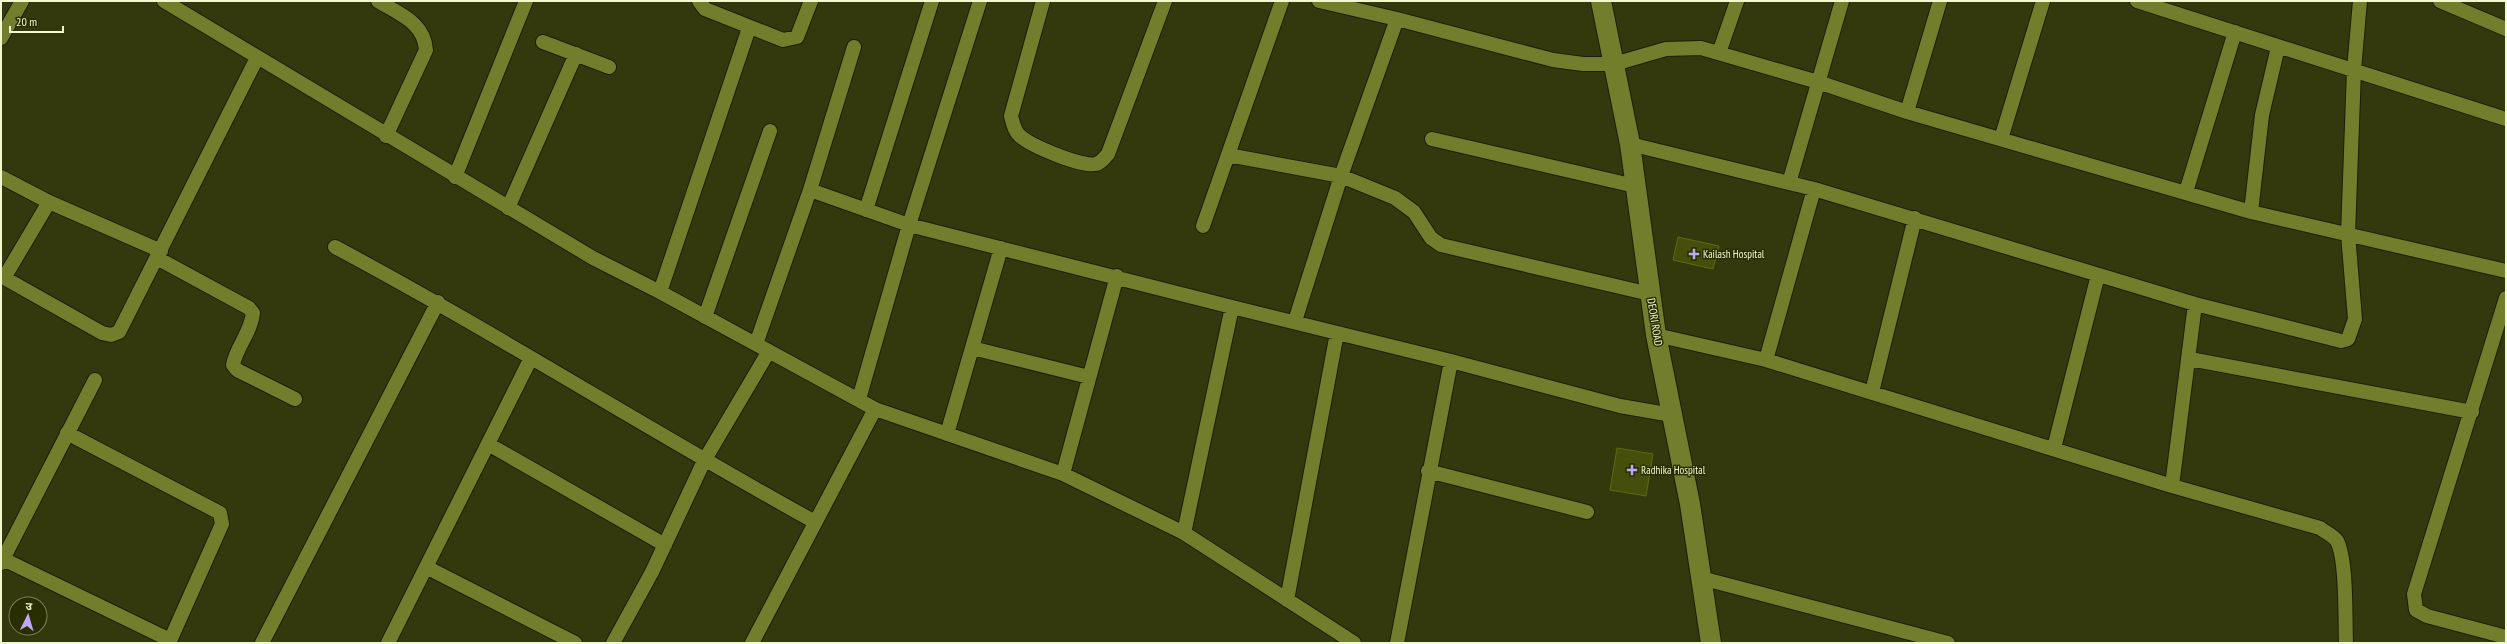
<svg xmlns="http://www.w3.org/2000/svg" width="2507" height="644" font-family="'PT Sans Narrow','Noto Sans Devanagari',sans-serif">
	<rect width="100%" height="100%" fill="#33390c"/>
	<path fill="#464e0b" stroke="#5f6910" d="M1678 237 1719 246 1713 269 1673 260Z
		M1617 448 1653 454 1646 496 1610 490Z"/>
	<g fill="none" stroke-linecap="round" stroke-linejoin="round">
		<g stroke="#1b1f05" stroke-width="16">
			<path id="street" d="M164 1 593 258 660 292 875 409 1063 474 1184 533 1354 643
				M378 1C399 14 424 22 426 50L386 136
				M699 1 705 9 783 40 797 37 811 1
				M1043 1 1011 116C1013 123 1014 131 1020 136 1031 146 1081 167 1096 164 1102 162 1104 158 1108 154L1165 1
				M1319 1 1397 19 1553 60 1583 64H1614L1666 49 1701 48 1818 82 1907 112 2251 212 2506 271
				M2137 1 2506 119
				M2440 1 2506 29
				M1 38 22 1
				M543 42 609 67
				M1719 53 1737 1
				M1907 112 1940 1
				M1432 139 1635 186
				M2001 139 2043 1
				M1630 144 1814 189 2195 304 2341 341 2348 339 2355 319 2348 234 2354 70 2360 1
				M1228 155 1341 176 1395 198 1414 212 1431 238 1441 245 1650 294
				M1 177 49 202 161 251
				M455 177 526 1
				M1789 183 1842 1
				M810 190 909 225 1232 307 1184 533
				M2186 192 2235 32
				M508 208 576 54
				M866 210 932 1
				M2251 212 2262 115 2278 47
				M1203 226 1282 1
				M335 247C498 334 653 433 815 522
				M157 258 249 308 253 313C251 333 236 347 233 365L237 370 295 399
				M1 276 102 333 111 335 119 332 257 58
				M4 278 49 202
				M660 292 749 28
				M2506 298 2414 594 2416 610 2427 616 2506 637
				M1232 307 1451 361 1620 406 1672 415
				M705 317 770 131
				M1295 321 1341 176 1397 19
				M1656 335 1766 360 2172 486 2320 528C2325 532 2333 535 2337 541 2347 560 2345 620 2346 643
				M756 344 810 190 854 47
				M972 348 1089 377
				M2190 359 2472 412
				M1766 360 1814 189
				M1872 392 1915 218
				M859 399 909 225 980 1
				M67 433 220 513 222 524 169 643
				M947 434 1001 248
				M488 444 665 545
				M2054 448 2098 275
				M1428 471 1587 512
				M1063 474 1117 276
				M2172 486 2195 304
				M3 559 170 640
				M1 563 95 380
				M426 567 575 643
				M1701 578 1948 643
				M1287 600 1337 333
				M262 643 438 302
				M388 643 531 358
				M613 643 652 572 704 461 769 351
				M752 643 875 409
				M1397 643 1451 361"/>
		</g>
		<g stroke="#1b1f05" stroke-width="22">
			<path id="secondary" d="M1601 1 1630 144 1656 335 1690 504 1711 643"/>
		</g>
		<use href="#street" stroke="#737e2c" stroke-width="14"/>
		<use href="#secondary" stroke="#737e2c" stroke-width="20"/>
	</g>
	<g fill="#bea9f4" stroke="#292e01" stroke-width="1.5">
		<path d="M1692 248h4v4h4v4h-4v4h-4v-4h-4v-4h4z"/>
		<path d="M1630 464h4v4h4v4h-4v4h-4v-4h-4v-4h4z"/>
	</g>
	<g text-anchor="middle" stroke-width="3" stroke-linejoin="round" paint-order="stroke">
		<g font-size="11" fill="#f0f9d0" stroke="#292e01" text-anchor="start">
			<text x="1703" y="258">Kailash Hospital</text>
			<text x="1641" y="474">Radhika Hospital</text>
		</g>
		<g font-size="11" fill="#f0f9d0" stroke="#292e01">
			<text transform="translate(1655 322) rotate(81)" y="4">DEORI ROAD</text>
		</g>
	</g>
	<rect width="2507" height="644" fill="none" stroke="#f0f9d0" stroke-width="4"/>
	<g transform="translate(28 616) rotate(5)"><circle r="19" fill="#292e01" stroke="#797f54"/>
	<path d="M0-3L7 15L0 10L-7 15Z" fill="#bea9f4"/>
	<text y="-6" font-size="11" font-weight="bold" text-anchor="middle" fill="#f0f9d0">उ</text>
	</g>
	<path d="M10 26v6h53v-6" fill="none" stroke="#f0f9d0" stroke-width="2"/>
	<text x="16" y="26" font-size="12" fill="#f0f9d0" stroke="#292e01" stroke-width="3" paint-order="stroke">20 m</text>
</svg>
